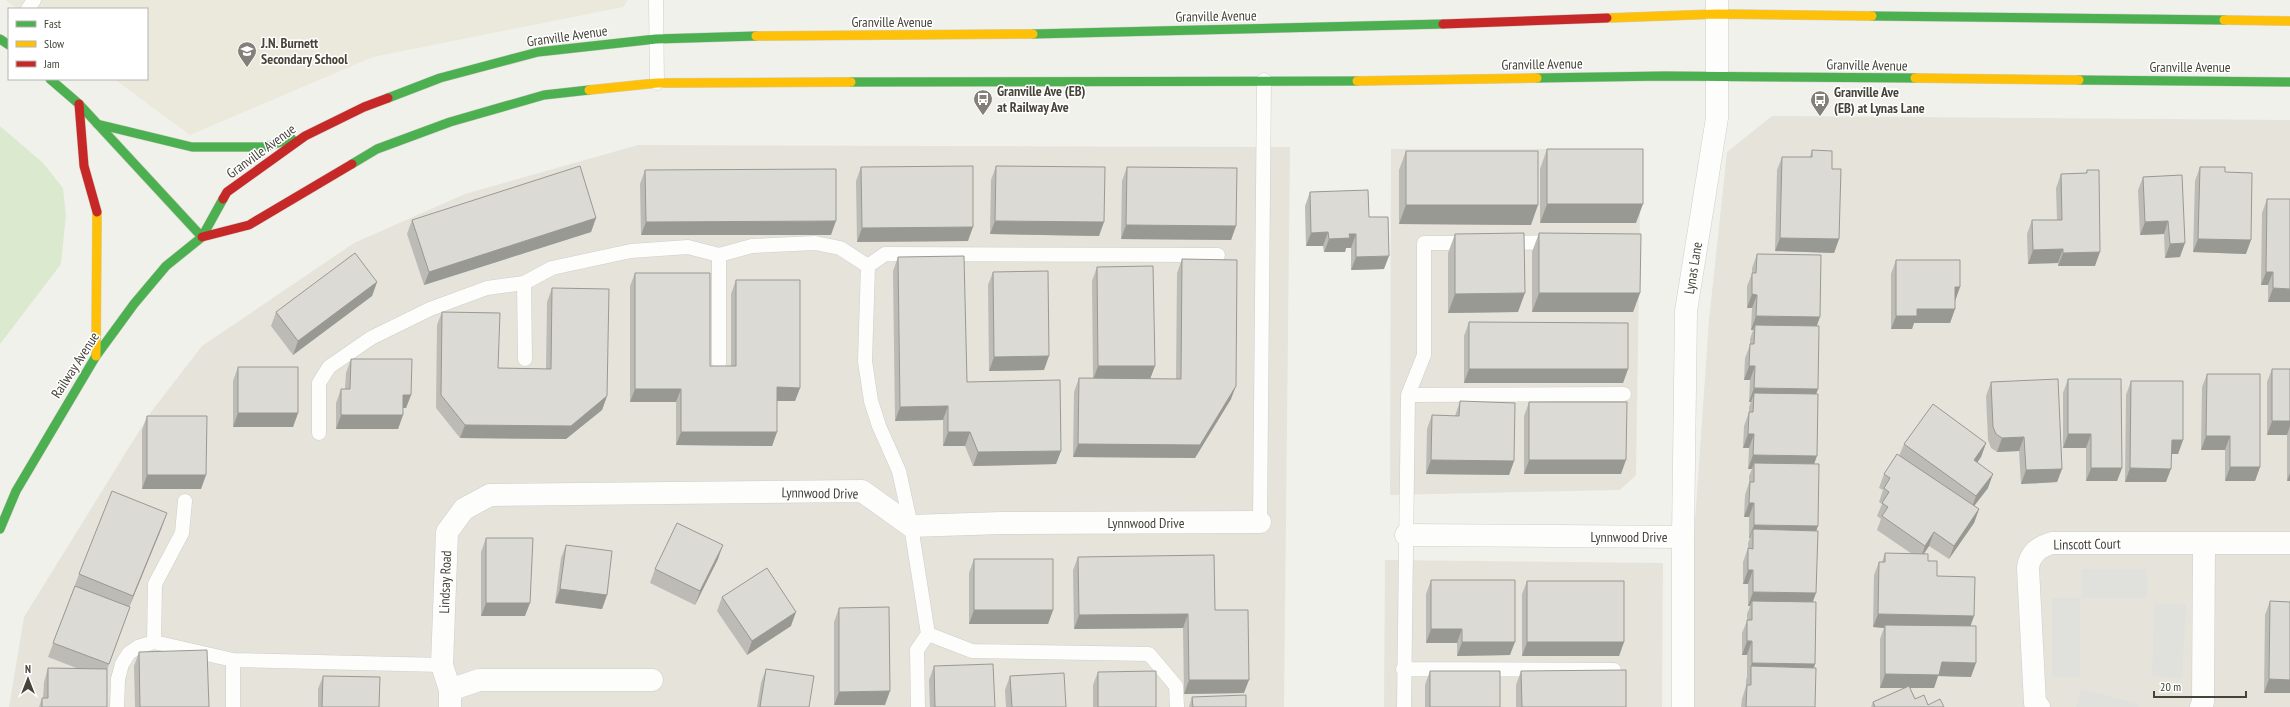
<svg xmlns="http://www.w3.org/2000/svg" width="2290" height="707" font-family="'PT Sans Narrow',sans-serif">
	<rect width="100%" height="100%" fill="#f1f1ec"/>
	<path fill="#e5e3da" d="M1772 116 2290 120V707H1682L1709 320 1727 152Z
		M638 145 1290 147 1284 707H9L24 617 151 412 202 346 354 243 465 194Z
		M1391 149H1641L1636 475 1620 490 1390 495Z
		M1385 560 1663 563 1662 707H1384Z"/>
	<path fill="#ebe9dc" d="M5 0H628L623 7 373 57 190 135 114 79H147V9H18Z"/>
	<path fill="#dbe9cf" d="M0 126 43 163 63 188 66 215 61 264 0 344Z"/>
	<path fill="#e0e0dc" d="M2082 569H2147V598H2082Z
		M2052 598H2080V677H2052Z
		M2155 603 2186 605 2182 678 2152 676Z
		M2081 689 2139 704 2138 707H2076Z"/>
	<g fill="none" stroke-linecap="round" stroke-linejoin="round">
		<g stroke="#cfceca" stroke-width="15">
			<path id="lane" d="M656 0 657 83
				M28 9 34 0
				M1506 243 1555 242
				M868 266 865 361 871 401 879 426 899 471 911 526 928 634 917 650 918 707
				M868 266 885 254 1218 255
				M524 283 525 359
				M719 363V255
				M1408 395 1624 394
				M319 433V383L329 367 371 338 430 309 487 288 524 283 552 268 631 251 688 247 719 255 752 246 815 243 840 248 868 266
				M1260 522 1264 80
				M928 634 972 651 1149 654 1176 686 1177 707
				M154 642 155 584 182 533 185 501
				M1403 669 1614 670
				M117 707 118 679 122 664 129 653 138 647 154 642 233 660 442 665
				M233 707V660
				M1404 707 1408 395 1424 355V243H1471"/>
		</g>
		<g stroke="#cfceca" stroke-width="23">
			<path id="street" d="M1406 535 1683 537
				M450 690 479 680H652
				M450 707V690L442 665 447 532 464 509 490 495 862 491 911 526 1001 523 1260 522
				M1683 707V537L1686 311 1717 118V0
				M2039 707 2035 703 2028 568C2030 553 2039 547 2052 543H2290
				M2201 707 2203 702 2204 544"/>
		</g>
		<g stroke="#cfcec4" stroke-width="10">
			<path id="fast" d="M1872 16 2224 20
				M1033 34 1443 24
				M0 39 9 45
				M1537 78 1664 76 1915 78
				M50 79 79 104 202 237
				M2079 80 2290 82
				M851 82 1357 81
				M388 98 440 78 538 52 656 39 756 36
				M97 124 192 147H264L292 139
				M352 164 377 149 450 122 544 95 589 90
				M0 529 16 491 96 356 134 304 166 266 202 237 223 199"/>
		</g>
		<g stroke="#cfcec4" stroke-width="10">
			<path id="slow" d="M1607 18 1717 14 1872 16
				M2224 20 2290 21
				M756 36 1033 34
				M1915 78 2079 80
				M1357 81 1537 78
				M589 90 657 83 851 82
				M96 356 97 212"/>
		</g>
		<g stroke="#cfcec4" stroke-width="10">
			<path id="jam" d="M1443 24 1607 18
				M79 104 84 166 97 212
				M223 199 227 192 305 136 364 107 388 98
				M202 237 249 225 352 164"/>
		</g>
		<use href="#lane" stroke="#fdfdfc" stroke-width="14"/>
		<use href="#street" stroke="#fdfdfc" stroke-width="22"/>
		<use href="#fast" stroke="#4caf50" stroke-width="9"/>
		<use href="#slow" stroke="#ffc107" stroke-width="9"/>
		<use href="#jam" stroke="#c62828" stroke-width="9"/>
	</g>
	<path fill="#bcbbb6" d="M1547 149 1636 223H1540V169Z
		M1812 150 1832 169 1839 239 1834 253 1775 251 1777 170 1782 157H1810Z
		M1406 151 1531 225 1399 224V170Z
		M996 166 1099 236 990 234 991 180Z
		M861 167 968 241 857 242 856 181Z
		M1127 167 1236 226 1231 240 1121 239 1122 181Z
		M2200 167 2225 172 2246 254 2193 252 2195 181Z
		M645 170 831 235H641L640 184Z
		M2087 170 2095 266H2058V263L2028 264 2027 234 2032 220H2057L2056 188 2061 174H2086Z
		M2182 175 2180 257 2165 258 2164 234 2140 235 2138 190 2143 177Z
		M1310 192 1369 217 1384 269 1351 270V248H1346L1345 252H1324L1323 246H1306L1305 206Z
		M2267 199 2290 302H2268V285H2261L2262 213Z
		M596 218 591 232 424 285 407 234 412 220Z
		M1539 233 1640 293 1633 312H1532V252Z
		M1455 234 1518 312 1448 313V253Z
		M1757 254 1817 326 1816 394 1814 464 1816 531 1813 602 1815 664 1814 668 1815 707H1741L1742 699 1746 686V680L1747 677V655H1742V633L1747 621V614L1750 606H1748V584H1743V562L1748 548V543L1750 538H1749V517H1744L1745 495 1749 483V476L1752 469H1748L1749 448H1743L1744 426 1749 412V407L1751 402H1749L1750 380H1744L1745 358 1750 345V339L1753 330H1751L1752 308H1747V286L1752 274V268Z
		M898 257 967 382 1061 451 1056 464 973 466 965 446H943V420L895 421 893 271Z
		M1182 259 1231 399 1195 458 1073 457 1074 392 1079 378H1093L1092 281 1097 267 1155 366 1150 379H1176L1177 273Z
		M1896 260 1960 287 1955 301V309L1950 323H1914L1912 329H1891V274Z
		M993 272 1044 370 989 371 988 285Z
		M635 273 710 366H731V294L736 280 800 388 795 401H777V432L772 446 676 445V402H630V286Z
		M377 282 372 296 293 355 271 326 276 312Z
		M552 288 607 396 602 410 566 439 460 438 436 408 437 325 442 312 498 368 546 369 547 302Z
		M1469 322 1628 369 1623 383H1464V336Z
		M351 359 411 395 406 408H403V415L398 429H336V403L341 389H345L346 373Z
		M238 367 298 413 293 427H233V381Z
		M2272 369H2290V481H2287V435H2267V382Z
		M2207 374 2260 467 2255 481H2225V450H2201L2202 387Z
		M2068 379 2122 468 2117 481H2086V448H2063V393Z
		M2131 381 2183 440 2178 454H2171L2166 482H2125L2126 395Z
		M1991 382 2062 469 2057 482 2021 484 2019 451 1997 452 1991 448 1988 440 1986 396Z
		M1460 401 1514 461 1509 475 1426 474 1427 429 1432 415 1455 416Z
		M1529 402 1621 474H1524V416Z
		M147 416 206 475 201 489H142V430Z
		M1986 443 1981 457 1977 463 1988 488 1974 506 1979 509 1974 523 1949 559 1929 546 1924 554 1937 576 1974 616 1970 626 1971 677 1938 676 1934 688H1910L1915 699 1928 705 1944 707H1871L1873 702 1904 688H1880V639L1884 628 1873 627 1874 575 1879 562H1882L1885 553 1912 554 1877 530 1881 519 1877 516 1882 504 1879 502 1883 490 1879 488 1884 474 1899 456 1904 444Z
		M162 527 129 607H130L107 670V707H39L42 698H43L44 682 48 668 79 669 48 657 79 574Z
		M486 538 525 616H481V552Z
		M566 545 607 595 602 609 555 603 561 558Z
		M1078 557 1215 610 1244 693 1184 694 1183 628 1074 629 1073 570Z
		M718 559 695 605 650 583 655 569Z
		M974 559 1053 610 1048 624H969V573Z
		M1431 580 1510 655 1457 656V643H1426V594Z
		M1527 581 1624 642 1619 656H1522V594Z
		M722 597 791 626 747 655 717 611Z
		M2270 601 2290 602V693H2264L2265 615Z
		M839 608 885 705H834V622Z
		M139 652 209 707H135L134 666Z
		M934 666 995 707H930L929 680Z
		M766 669 809 707H757L761 683Z
		M1430 671 1500 707H1425V685Z
		M1521 671 1626 707H1516V685Z
		M1098 672 1156 707H1093V685Z
		M323 676 379 707H318V689Z
		M1010 676 1066 707H1006L1005 690Z
		M1192 697 1246 707H1189Z"/>
	<path fill="#999994" d="M1547 204H1643L1636 223H1540Z
		M1406 205H1538L1531 225 1399 224Z
		M596 218 591 232 424 285 429 272Z
		M836 221 831 235H641L646 222Z
		M995 221 1104 222 1099 236 990 234Z
		M2168 221 2164 234 2140 235 2145 222Z
		M1126 225 1236 226 1231 240 1121 239Z
		M973 227 968 241 857 242 862 228Z
		M1328 232 1323 246H1306L1311 233Z
		M1349 234H1356L1351 248H1346L1345 252H1324L1329 239Z
		M1780 238 1839 239 1834 253 1775 251Z
		M2198 239 2251 240 2246 254 2193 252Z
		M2185 243 2180 257 2165 258 2170 244Z
		M2063 249 2058 263 2028 264 2033 250Z
		M2100 252 2095 266H2058L2063 253Z
		M1389 256 1384 269 1351 270 1356 257Z
		M2266 272H2273L2268 285H2261Z
		M377 282 372 296 293 355 298 341Z
		M1955 287H1960L1955 301H1950Z
		M2273 288 2290 289V302H2268Z
		M1525 293 1518 312 1448 313 1455 294Z
		M1539 293H1640L1633 312H1532Z
		M1752 294 1757 295 1752 308H1747Z
		M1917 309H1955L1950 323H1914L1912 329H1891L1896 316Z
		M1756 316 1820 317 1815 331 1755 325 1753 330H1751Z
		M1049 356 1044 370 989 371 994 357Z
		M1098 366H1155L1150 379 1093 380Z
		M1749 366H1755L1750 380H1744Z
		M1469 369H1628L1623 383H1464Z
		M1236 386 1231 399 1195 458 1073 457 1078 444Z
		M777 387 800 388 795 401H772Z
		M1754 388 1818 389 1813 403 1754 393 1751 402H1749Z
		M635 389H681L676 402H630Z
		M403 395H411L406 408H398Z
		M607 396 602 410 566 439 460 438 465 425Z
		M948 406 943 420 895 421 900 407Z
		M238 413H298L293 427H233Z
		M341 415H403L398 429H336Z
		M2272 421H2290V426L2287 435H2267Z
		M681 432H777L772 446 676 445Z
		M948 432H970L965 446H943Z
		M1748 434H1754L1749 448H1743Z
		M2068 434H2091L2086 448H2063Z
		M2206 436H2230L2225 450H2201Z
		M2024 437 2019 451 1997 452 2002 438Z
		M2172 440H2183L2178 454H2167Z
		M1986 443 1981 457 1969 474 1974 460Z
		M1061 451 1056 464 973 466 978 452Z
		M1753 455 1817 456 1812 470 1754 463 1752 469H1748Z
		M1431 460 1514 461 1509 475 1426 474Z
		M1529 460H1626L1621 474H1524Z
		M2230 467H2260L2255 481H2225Z
		M2091 468H2122L2117 481H2086Z
		M2130 468 2171 469 2166 482H2125Z
		M2062 469 2057 482 2021 484 2026 470Z
		M2290 473V481H2287Z
		M1993 474 1988 488 1971 510 1976 496Z
		M147 475H206L201 489H142Z
		M1749 503H1754L1749 517H1744Z
		M1979 509 1974 523 1949 559 1954 546Z
		M167 513 162 527 128 610 133 596Z
		M1754 525 1818 526 1813 540 1753 529 1750 538H1749Z
		M1934 532 1929 546 1920 559 1925 546Z
		M723 545 718 559 695 605 700 591Z
		M1748 570H1753L1748 584H1743Z
		M560 589 607 595 602 609 555 603Z
		M1753 592 1816 593 1811 607 1752 601 1750 606H1748Z
		M486 603H530L525 616H481Z
		M974 610H1053L1048 624H969Z
		M796 612 791 626 747 655 752 641Z
		M1188 614 1183 628 1074 629 1079 615Z
		M1878 614 1974 616 1969 630 1885 625 1884 628 1873 627Z
		M1431 629H1462L1457 643H1426Z
		M1747 641H1752L1747 655H1742Z
		M1462 642H1515L1510 655 1457 656Z
		M1527 642H1624L1619 656H1522Z
		M1942 662 1976 663 1971 677 1938 676 1934 688H1880L1885 674Z
		M1752 663 1815 664 1810 678 1751 666 1747 677Z
		M2269 679 2290 680V693H2264Z
		M1189 680H1249L1244 693 1184 694Z
		M890 691 885 705H834L839 692Z"/>
	<path fill="#dbdad4" stroke="#999994" d="M1547 149H1643V204H1547Z
		M1812 150 1832 151V169H1841L1839 239 1780 238 1782 157H1812Z
		M1406 151H1538V205H1406Z
		M580 166 596 218 429 272 412 220Z
		M973 166V227L862 228 861 167Z
		M996 166 1105 167 1104 222 995 221Z
		M1127 167 1237 168 1236 226 1126 225Z
		M2200 167H2225V172L2252 173 2251 240 2198 239Z
		M836 169V221L646 222 645 170Z
		M2087 170H2099L2100 252 2063 253V249L2033 250 2032 220H2062L2061 174 2087 173Z
		M2182 175 2185 243 2170 244 2168 221 2145 222 2143 177Z
		M1368 190 1369 217H1388L1389 256 1356 257V234H1349L1350 238 1329 239 1328 232 1311 233 1310 192Z
		M2267 199H2290V289L2273 288V272H2266Z
		M1524 233 1525 293 1455 294V234Z
		M1539 233 1641 234 1640 293H1539Z
		M355 253 377 282 298 341 276 312Z
		M1757 254 1821 255 1820 317 1756 316 1757 295 1752 294V273H1756Z
		M964 256 967 382 1060 380 1061 451 978 452 970 432H948V406L900 407 898 257Z
		M1182 259 1237 260 1236 386 1200 445 1078 444 1079 378 1181 379Z
		M1896 260H1960V287H1955V309H1917V316H1896Z
		M1153 266 1155 366H1098L1097 267Z
		M1048 271 1049 356 994 357 993 272Z
		M635 273H710V366H736V280H800V388L777 387V432H681V389H635Z
		M552 288 609 289 607 396 571 426 465 425 441 395 442 312 500 313 498 368 551 369Z
		M1469 322 1628 323V369H1469Z
		M1755 325 1819 326 1818 389 1754 388 1755 366H1749L1750 344H1754Z
		M351 359H412L411 395H403V415H341V389H350Z
		M238 367H298V413H238Z
		M2272 369H2290V421H2272Z
		M2207 374H2260V467H2230V436H2206Z
		M2058 379 2062 469 2026 470 2024 437 2002 438 1996 434 1993 427 1991 382Z
		M2068 379H2121L2122 468H2091V434H2068Z
		M2131 381H2183V440H2172L2171 469 2130 468Z
		M1754 393 1818 394 1817 456 1753 455 1754 434H1748L1749 412H1753Z
		M1460 401 1515 403 1514 461 1431 460 1432 415 1459 416Z
		M1529 402H1627L1626 460H1529Z
		M1933 404 1986 443 1974 460 1993 474 1976 496 1904 444Z
		M147 416H207L206 475H147Z
		M1897 454 1979 509 1954 546 1934 532 1925 546 1882 516 1888 507 1882 503 1889 492 1884 488 1890 478 1884 474Z
		M1754 463 1819 464 1818 526 1754 525V503H1749L1750 482H1754Z
		M112 491 167 513 133 596 79 574Z
		M677 523 723 545 700 591 655 569Z
		M1753 529 1818 531 1816 593 1753 592V570H1748V548L1753 549Z
		M486 538H533L530 603H486Z
		M566 545 612 551 607 595 560 589Z
		M1885 553 1928 554V561H1937V576L1975 577 1974 616 1878 614 1879 562H1885Z
		M1214 555 1215 610H1248L1249 680H1189L1188 614 1079 615 1078 557Z
		M974 559H1053V610H974Z
		M767 568 796 612 752 641 722 597Z
		M1431 580H1515V642H1462V629H1431Z
		M1527 581H1624V642H1527Z
		M75 586 130 607 109 664 53 643Z
		M1752 601 1816 602 1815 664 1752 663V641H1747V620H1752Z
		M2270 601 2290 602V680L2269 679Z
		M889 607 890 691 839 692V608Z
		M1885 625 1976 626V663L1942 662 1939 675 1885 674Z
		M207 650 209 707H140L139 652Z
		M993 664 995 707H935L934 666Z
		M1751 666 1816 668 1815 707H1746L1747 685H1751Z
		M48 668 107 669V707H42V698H48Z
		M766 669 814 676 809 707H760Z
		M1626 670V707H1522L1521 671Z
		M1156 671V707H1098V672Z
		M1430 671H1500V707H1430Z
		M1064 673 1066 707H1012L1010 676Z
		M323 676 380 677 379 707H322Z
		M1909 686 1915 699 1924 695 1928 705 1940 699 1944 707H1875L1873 702Z
		M1246 695V707H1193L1192 697Z"/>
	<defs>
		<g id="school-pin" transform="scale(1)"><path d="M0 17L-7.5 6A9.5 9.5 0 1 1 7.5 6Z" fill="#828078" stroke="#fff"/><path d="M0-5L7-2L0 1L-7-2ZM-4 1L0 2.5L4 1V4Q0 6-4 4Z" fill="#fff"/></g>
		<g id="bus-pin" transform="scale(1)"><path d="M0 17L-7.5 6A9.5 9.5 0 1 1 7.5 6Z" fill="#828078" stroke="#fff"/><path d="M-5-6H5V4H4V6H2V4H-2V6H-4V4H-5ZM-3.5-4V0h7V-4ZM-3.5 1.2v1.5H-2V1.2ZM2 1.2v1.5H3.5V1.2Z" fill="#fff"/></g>
	</defs>
	<g fill-rule="evenodd">
		<use href="#school-pin" x="247" y="51"/>
		<use href="#bus-pin" x="983" y="99"/>
		<use href="#bus-pin" x="1820" y="100"/>
	</g>
	<g text-anchor="middle" stroke-width="3" stroke-linejoin="round" paint-order="stroke">
		<g font-size="14" fill="#464339" stroke="#fff">
			<text transform="translate(1216 16) rotate(-1)" y="5">Granville Avenue</text>
			<text x="892" y="27">Granville Avenue</text>
			<text transform="translate(567 36) rotate(-8)" y="5">Granville Avenue</text>
			<text transform="translate(1542 64) rotate(-1)" y="5">Granville Avenue</text>
			<text transform="translate(1867 65) rotate(1)" y="5">Granville Avenue</text>
			<text x="2190" y="72">Granville Avenue</text>
			<text transform="translate(261 151) rotate(-36)" y="5">Granville Avenue</text>
			<text transform="translate(1693 268) rotate(-81)" y="5">Lynas Lane</text>
			<text transform="translate(75 365) rotate(-57)" y="5">Railway Avenue</text>
			<text transform="translate(820 493) rotate(1)" y="5">Lynnwood Drive</text>
			<text x="1146" y="528">Lynnwood Drive</text>
			<text x="1629" y="542">Lynnwood Drive</text>
			<text transform="translate(2087 544) rotate(-1)" y="5">Linscott Court</text>
			<text transform="translate(445 582) rotate(-88)" y="5">Lindsay Road</text>
		</g>
		<g font-size="14" font-weight="bold" fill="#464339" stroke="#fff" text-anchor="start">
			<text x="261" y="48">J.N. Burnett<tspan x="261" dy="16">Secondary School</tspan></text>
			<text x="997" y="96">Granville Ave (EB)<tspan x="997" dy="16">at Railway Ave</tspan></text>
			<text x="1834" y="97">Granville Ave<tspan x="1834" dy="16">(EB) at Lynas Lane</tspan></text>
		</g>
	</g>
	<rect x="8" y="8" width="140" height="72" fill="#ffffff" stroke="#b5b4b0"/>
	<rect x="16" y="21" width="20" height="6" fill="#4caf50" stroke="#b5b4b0"/>
	<text x="44" y="28" font-size="12" fill="#464339">Fast</text>
	<rect x="16" y="41" width="20" height="6" fill="#ffc107" stroke="#b5b4b0"/>
	<text x="44" y="48" font-size="12" fill="#464339">Slow</text>
	<rect x="16" y="61" width="20" height="6" fill="#c62828" stroke="#b5b4b0"/>
	<text x="44" y="68" font-size="12" fill="#464339">Jam</text>
	<g transform="translate(28 679)" stroke="#ffffff" stroke-width="3" paint-order="stroke">
	<path d="M0-3L7 15L0 10L-7 15Z" fill="#464339"/>
	<text y="-6" font-size="11" font-weight="bold" text-anchor="middle" fill="#464339">N</text>
	</g>
	<path d="M2154 691v6h92v-6" fill="none" stroke="#464339" stroke-width="2"/>
	<text x="2160" y="691" font-size="12" fill="#464339" stroke="#ffffff" stroke-width="3" paint-order="stroke">20 m</text>
</svg>
